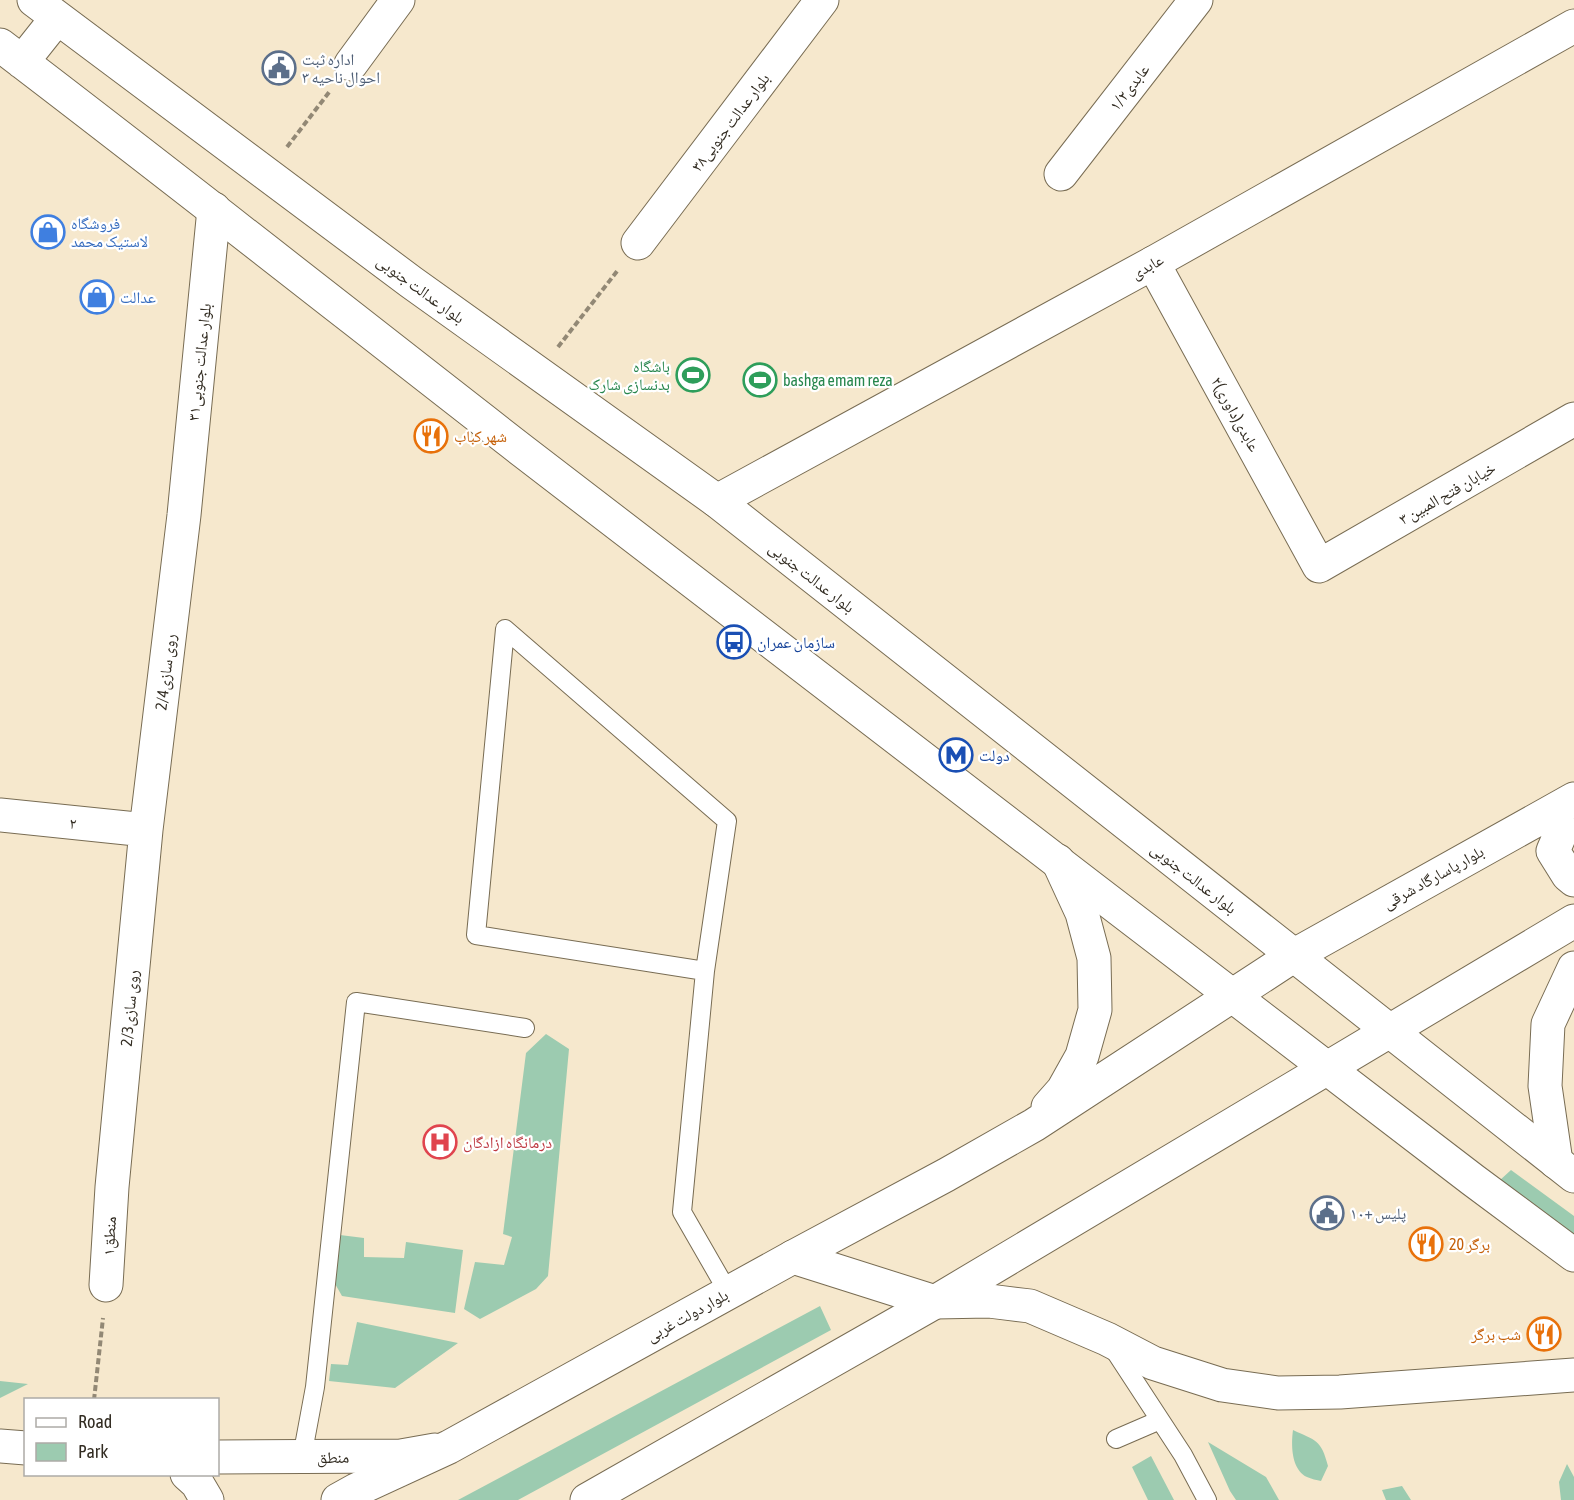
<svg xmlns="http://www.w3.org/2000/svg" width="1574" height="1500" font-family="'Asap Condensed','Noto Naskh Arabic',sans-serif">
	<rect width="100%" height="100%" fill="#f6e8cd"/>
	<path fill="#9ccbb0" d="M546 1034 569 1049 548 1276 536 1289 480 1319 464 1309 475 1262 504 1265 512 1237 503 1234 526 1053Z
		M1511 1170 1574 1216V1236L1499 1181Z
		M340 1235 364 1238V1257L404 1258 406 1242 463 1250 455 1313 342 1296 334 1282Z
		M820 1306 831 1330 518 1500H458Z
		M357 1322 458 1343 395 1388 329 1381 331 1364 348 1365Z
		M0 1381 28 1384 0 1398Z
		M1293 1430C1316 1441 1321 1439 1328 1466L1321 1481C1317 1480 1311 1479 1307 1477 1291 1469 1291 1445 1293 1430Z
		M1208 1442 1266 1477 1279 1500H1236L1230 1491Z
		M1151 1456 1174 1500H1148L1132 1467Z
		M1567 1464 1574 1477V1500H1561L1559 1482Z
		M1402 1486 1411 1500H1386L1382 1490Z"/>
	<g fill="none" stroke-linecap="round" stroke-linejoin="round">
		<g stroke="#786c53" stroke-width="20">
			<path id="service" d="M705 971 476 935 505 629 727 821 705 971 682 1212 728 1292
				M1113 1348 1183 1455 1207 1500
				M1116 1439 1160 1420
				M302 1457 315 1387 356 1002 525 1028"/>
		</g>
		<g stroke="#786c53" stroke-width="35">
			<path id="minor" d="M351 64 398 0
				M1061 174 1196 0
				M638 243 822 0
				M1153 263 1319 566 1574 419
				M0 815 146 830
				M106 1285 112 1187 146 830 184 515 214 209"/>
		</g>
		<g stroke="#786c53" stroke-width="35">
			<path id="tertiary" d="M717 501 1153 263 1574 26
				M793 1257 935 1302 989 1301 1030 1306 1107 1339 1153 1363 1222 1385 1278 1393 1340 1392 1574 1375
				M0 1446 26 1448
				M218 1457 401 1456 435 1450
				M187 1474 197 1483 207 1500"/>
		</g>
		<g stroke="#786c53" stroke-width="35">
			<path id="secondary" d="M1574 802 1553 851 1568 875 1574 880
				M1048 1107 1063 1090 1082 1056 1095 1010 1094 958 1082 913 1058 861
				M1556 1162 1545 1086 1548 1024 1574 968
				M338 1500 356 1490 449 1447 793 1257 946 1175 1034 1125 1293 956 1574 799
				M587 1500 935 1302 1574 921"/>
		</g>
		<g stroke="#786c53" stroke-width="35">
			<path id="primary" d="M34 0 411 282 717 501 1574 1176
				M0 45C176 179 349 316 524 452 839 696 1157 937 1473 1180L1574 1255
				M22 62 57 18"/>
		</g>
		<path stroke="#928875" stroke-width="4" stroke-dasharray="6 3" stroke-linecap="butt" d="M287 147 330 91
			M558 347 618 270
			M94 1400 103 1318"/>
		<use href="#service" stroke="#fff" stroke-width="18"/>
		<use href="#minor" stroke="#fff" stroke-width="33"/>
		<use href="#tertiary" stroke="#fff" stroke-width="33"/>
		<use href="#secondary" stroke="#fff" stroke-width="33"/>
		<use href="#primary" stroke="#fff" stroke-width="33"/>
	</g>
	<defs>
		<g id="civic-ring" transform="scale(1.725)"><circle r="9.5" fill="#fff" stroke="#5c6f8a" stroke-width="1.5"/><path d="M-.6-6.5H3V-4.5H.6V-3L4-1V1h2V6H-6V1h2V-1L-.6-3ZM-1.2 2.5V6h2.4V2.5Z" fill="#5c6f8a"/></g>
		<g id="shop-ring" transform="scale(1.725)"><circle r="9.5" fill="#fff" stroke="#3f7fe0" stroke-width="1.5"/><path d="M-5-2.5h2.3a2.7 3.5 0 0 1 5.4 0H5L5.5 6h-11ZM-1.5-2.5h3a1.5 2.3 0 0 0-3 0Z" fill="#3f7fe0"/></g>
		<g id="stadium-ring" transform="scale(1.725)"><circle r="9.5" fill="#fff" stroke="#2e9e5b" stroke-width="1.5"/><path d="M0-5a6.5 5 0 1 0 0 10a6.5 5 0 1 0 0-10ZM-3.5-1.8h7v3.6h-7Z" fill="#2e9e5b"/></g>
		<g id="restaurant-ring" transform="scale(1.725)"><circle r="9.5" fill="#fff" stroke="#e8710a" stroke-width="1.5"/><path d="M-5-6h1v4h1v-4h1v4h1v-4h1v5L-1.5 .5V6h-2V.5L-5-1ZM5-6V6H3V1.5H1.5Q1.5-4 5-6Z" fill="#e8710a"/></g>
		<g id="bus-ring" transform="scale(1.725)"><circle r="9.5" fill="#fff" stroke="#1a4fb4" stroke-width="1.5"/><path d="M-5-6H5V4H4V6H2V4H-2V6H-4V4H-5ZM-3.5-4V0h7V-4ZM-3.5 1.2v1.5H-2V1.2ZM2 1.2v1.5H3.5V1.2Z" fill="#1a4fb4"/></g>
		<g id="metro-ring" transform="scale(1.725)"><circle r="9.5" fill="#fff" stroke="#1a4fb4" stroke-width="1.5"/><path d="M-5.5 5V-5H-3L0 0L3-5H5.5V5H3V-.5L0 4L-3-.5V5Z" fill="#1a4fb4"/></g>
		<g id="hospital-ring" transform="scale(1.725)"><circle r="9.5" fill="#fff" stroke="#e0444e" stroke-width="1.5"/><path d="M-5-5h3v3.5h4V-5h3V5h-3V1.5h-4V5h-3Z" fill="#e0444e"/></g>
	</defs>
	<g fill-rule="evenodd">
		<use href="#civic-ring" x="279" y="68"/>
		<use href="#shop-ring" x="48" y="232"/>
		<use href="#shop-ring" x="97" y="297"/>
		<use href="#stadium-ring" x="693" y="375"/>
		<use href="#stadium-ring" x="760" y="380"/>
		<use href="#restaurant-ring" x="431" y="436"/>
		<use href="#bus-ring" x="734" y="642"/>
		<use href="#metro-ring" x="956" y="755"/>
		<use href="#hospital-ring" x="440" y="1142"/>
		<use href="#civic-ring" x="1327" y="1213"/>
		<use href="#restaurant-ring" x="1426" y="1244"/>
		<use href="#restaurant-ring" x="1544" y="1334"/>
	</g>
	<g text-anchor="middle" stroke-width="4.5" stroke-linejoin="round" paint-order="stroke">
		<g font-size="16" fill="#4e5e75" stroke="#fff" text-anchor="start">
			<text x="302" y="65">اداره ثبت<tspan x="302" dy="18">احوال ناحیه ۳</tspan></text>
			<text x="1350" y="1219">پلیس +۱۰</text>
		</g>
		<g font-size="16" fill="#322c22" stroke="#fff">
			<text transform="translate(1129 87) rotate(-52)" y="6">عابدی۱/۲</text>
			<text transform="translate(730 122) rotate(-53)" y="6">بلوار عدالت جنوبی۳۸</text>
			<text transform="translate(1147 266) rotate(-29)" y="6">عابدی</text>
			<text transform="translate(421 289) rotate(36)" y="6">بلوار عدالت جنوبی</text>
			<text transform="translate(199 362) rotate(-84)" y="6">بلوار عدالت جنوبی۳۱</text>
			<text transform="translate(1236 414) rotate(61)" y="6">۲عابدی(داوری)</text>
			<text transform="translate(1447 493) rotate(-30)" y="6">خیابان فتح المبین ۳</text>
			<text transform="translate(812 577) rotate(38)" y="6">بلوار عدالت جنوبی</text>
			<text transform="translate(165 672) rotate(-83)" y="6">روی سازی2/4</text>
			<text transform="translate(73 823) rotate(6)" y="6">۲</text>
			<text transform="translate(1433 877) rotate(-29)" y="6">بلوار پاسارگاد شرقی</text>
			<text transform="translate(1194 878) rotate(38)" y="6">بلوار عدالت جنوبی</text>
			<text transform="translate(129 1008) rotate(-85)" y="6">روی سازی2/3</text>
			<text transform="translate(109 1236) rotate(-87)" y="6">منطق۱</text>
			<text transform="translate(687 1315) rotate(-29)" y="6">بلوار دولت غربی</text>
			<text transform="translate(333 1457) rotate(-1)" y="6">منطق</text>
		</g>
		<g font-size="16" fill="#366cbe" stroke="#fff" text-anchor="start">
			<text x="71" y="229">فروشگاه<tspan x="71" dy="18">لاستیک محمد</tspan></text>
			<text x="120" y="303">عدالت</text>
		</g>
		<g font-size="16" fill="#27864d" stroke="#fff" text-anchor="end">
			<text x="670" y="372">باشگاه<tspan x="670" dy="18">بدنسازی شارک</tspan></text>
			<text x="783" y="386" text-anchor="start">bashga emam reza</text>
		</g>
		<g font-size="16" fill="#c56008" stroke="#fff" text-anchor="start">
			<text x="454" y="442">شهر کباب</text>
			<text x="1449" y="1250">برگر 20</text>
			<text x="1521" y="1340" text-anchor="end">شب برگر</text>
		</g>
		<g font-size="16" fill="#164399" stroke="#fff" text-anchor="start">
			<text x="757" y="648">سازمان عمران</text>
			<text x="979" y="761">دولت</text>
		</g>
		<g font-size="16" fill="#be3a42" stroke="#fff" text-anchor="start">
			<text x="463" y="1148">درمانگاه ازادگان</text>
		</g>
	</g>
	<rect x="24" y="1398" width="195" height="78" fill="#ffffff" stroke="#adaba7" stroke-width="1.5"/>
	<rect x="36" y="1418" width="30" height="9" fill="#ffffff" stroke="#adaba7" stroke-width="1.5"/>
	<text x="78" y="1428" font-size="18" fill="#322c22">Road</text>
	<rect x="36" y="1443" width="30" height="18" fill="#9ccbb0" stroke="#adaba7" stroke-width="1.5"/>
	<text x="78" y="1458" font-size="18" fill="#322c22">Park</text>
</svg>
